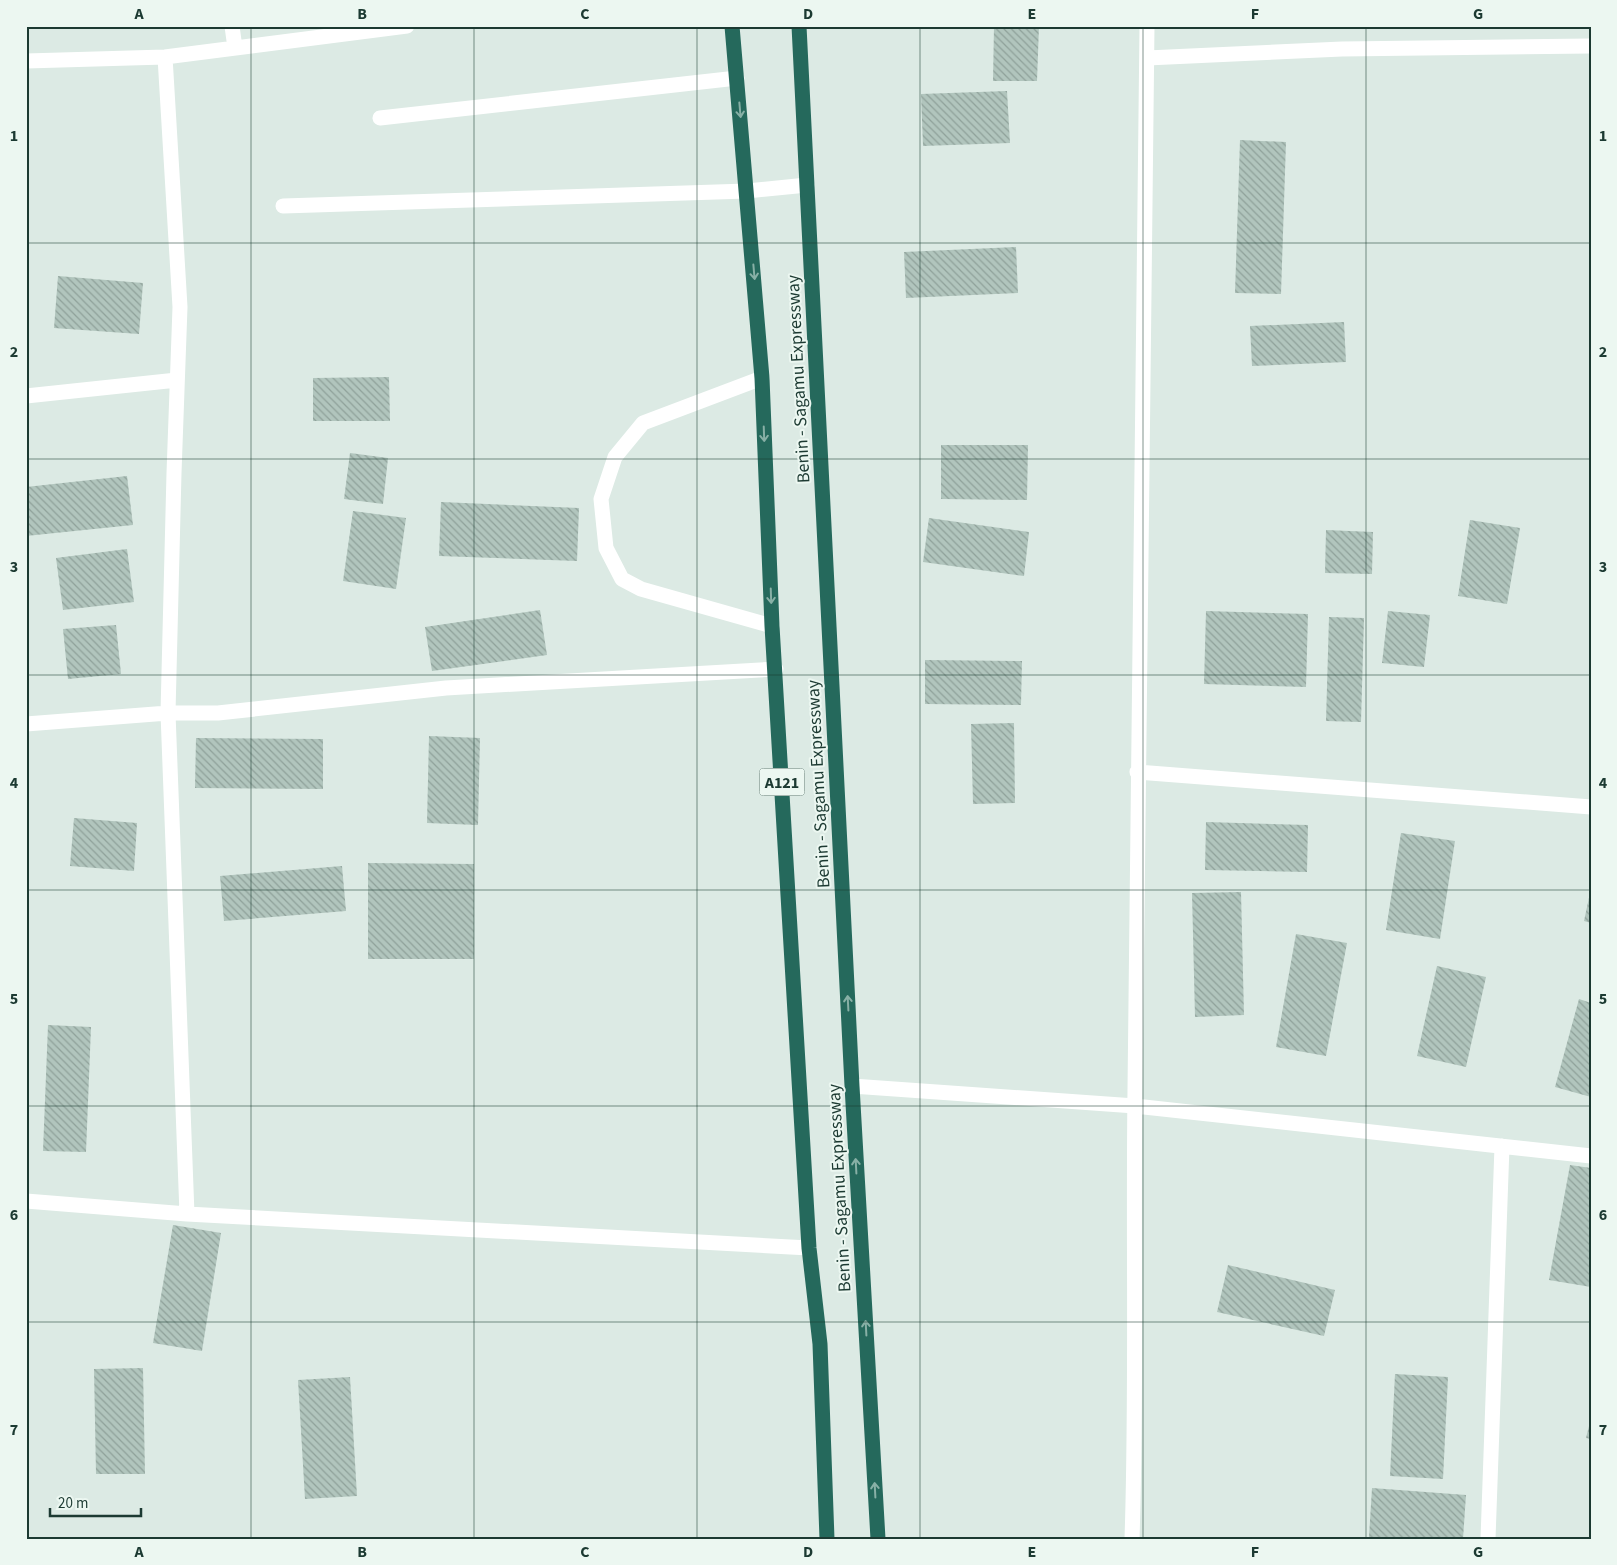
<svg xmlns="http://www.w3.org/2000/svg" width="1617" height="1565" font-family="'Source Sans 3',sans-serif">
	<defs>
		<pattern id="building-back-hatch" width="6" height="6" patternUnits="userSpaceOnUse" patternTransform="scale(1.25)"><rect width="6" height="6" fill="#b1c5bd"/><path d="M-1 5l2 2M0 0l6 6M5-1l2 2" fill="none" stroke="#8fa19a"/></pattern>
	</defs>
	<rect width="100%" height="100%" fill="#dceae4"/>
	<path fill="url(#building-back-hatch)" d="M994 26H1039L1037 81H993Z
		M1007 91 1010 143 923 146 921 94Z
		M1240 140 1286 142 1281 294 1235 293Z
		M1016 247 1018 293 906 298 904 252Z
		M58 276 143 283 139 334 54 328Z
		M1344 322 1346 362 1252 366 1250 326Z
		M389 377 390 421H313V378Z
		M941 445H1028L1027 500 941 499Z
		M350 453 388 458 383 504 344 499Z
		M127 476 133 525 26 536V487Z
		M441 502 579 508 577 561 439 556Z
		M353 511 406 518 396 589 343 581Z
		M929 518 1029 532 1024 576 923 562Z
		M1470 520 1520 528 1507 604 1458 596Z
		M1326 530 1373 532 1372 574 1325 573Z
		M127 549 134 602 63 610 56 558Z
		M540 610 547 655 432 671 425 627Z
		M1206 611 1308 614 1306 687 1204 684Z
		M1388 611 1430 615 1424 667 1382 663Z
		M1329 617 1364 618 1361 722 1326 721Z
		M116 625 121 674 68 679 63 629Z
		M925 660 1022 661 1021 705 925 704Z
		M1014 723 1015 803 973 804 971 724Z
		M429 736 480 738 478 825 427 823Z
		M196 738 323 739V789L195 788Z
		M74 818 137 823 134 871 70 866Z
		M1206 822 1308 825 1307 872 1205 870Z
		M1401 833 1455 841 1440 939 1386 930Z
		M368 863 474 864V959H368Z
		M342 866 346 911 224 921 220 876Z
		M1241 892 1244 1015 1195 1017 1192 893Z
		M1590 893H1591V923L1584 921Z
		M1296 934 1347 943 1326 1056 1276 1047Z
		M1437 966 1486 977 1466 1067 1417 1056Z
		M1579 999 1591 1003V1097L1555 1087Z
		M48 1025 91 1027 86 1152 43 1151Z
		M1570 1165 1591 1168V1287L1549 1280Z
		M173 1225 221 1233 202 1351 153 1343Z
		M1228 1265 1335 1290 1324 1336 1217 1312Z
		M143 1368 145 1474H96L94 1369Z
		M1395 1374 1448 1377 1443 1479 1390 1476Z
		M350 1377 357 1496 305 1499 298 1380Z
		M1590 1422H1591V1439L1586 1438Z
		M1372 1488 1466 1495 1463 1539H1399L1369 1537Z"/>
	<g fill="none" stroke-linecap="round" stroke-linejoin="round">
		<path stroke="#fff" stroke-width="15" d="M380 118 737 78
			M283 206 747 191 807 185
			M762 378 643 423 615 457 601 499 606 548 622 579 641 589 772 626"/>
		<path stroke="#fff" stroke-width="15" d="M232 26 235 48
			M165 57 180 307 174 473 168 713 187 1214
			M1147 58 1342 49 1591 46
			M26 61 165 57 407 26
			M26 396 177 380
			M26 724 168 713H218L446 688 776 669
			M1137 772 1591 807
			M852 1086 1135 1106 1591 1156
			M26 1201 187 1214 809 1248
			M1132 1539C1137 1389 1133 1240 1135 1090 1138 736 1140 381 1147 26
			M1488 1539 1502 1146"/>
		<path stroke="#25695c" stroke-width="15" d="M732 26 762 378 772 626 809 1248 820 1344 827 1539
			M799 26 852 1086 878 1539"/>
	</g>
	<defs><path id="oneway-shaft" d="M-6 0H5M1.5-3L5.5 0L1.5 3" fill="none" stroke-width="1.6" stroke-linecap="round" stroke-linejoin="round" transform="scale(1.25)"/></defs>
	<g stroke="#88b0a6">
		<use href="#oneway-shaft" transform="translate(740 110) rotate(85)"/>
		<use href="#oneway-shaft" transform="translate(754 272) rotate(85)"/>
		<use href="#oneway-shaft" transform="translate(764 434) rotate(88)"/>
		<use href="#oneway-shaft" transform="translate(771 596) rotate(88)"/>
		<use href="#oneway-shaft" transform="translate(848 1003) rotate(-93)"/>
		<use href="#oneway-shaft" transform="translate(856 1166) rotate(-93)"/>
		<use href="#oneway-shaft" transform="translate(866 1328) rotate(-93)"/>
		<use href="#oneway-shaft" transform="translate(875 1490) rotate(-93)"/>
	</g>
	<path fill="none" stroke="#1c3a32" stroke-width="1" stroke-opacity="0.55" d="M251 26V1539M474 26V1539M697 26V1539M920 26V1539M1143 26V1539M1366 26V1539M26 243H1591M26 459H1591M26 675H1591M26 890H1591M26 1106H1591M26 1322H1591"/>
	<g text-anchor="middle" stroke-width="4" stroke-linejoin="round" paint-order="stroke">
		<rect fill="#ecf7f1" stroke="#5a736b" stroke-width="1" x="759.5" y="768.5" width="45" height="27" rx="4"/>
		<g font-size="16" font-weight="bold" fill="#1c3a32">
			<text x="782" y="788">A121</text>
		</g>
		<g font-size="18" fill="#1c3a32" stroke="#ecf7f1">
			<text transform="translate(798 379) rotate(-93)" y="6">Benin - Sagamu Expressway</text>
			<text transform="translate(818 784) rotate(-93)" y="6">Benin - Sagamu Expressway</text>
			<text transform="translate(839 1188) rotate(-93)" y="6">Benin - Sagamu Expressway</text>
		</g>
	</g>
	<rect width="1617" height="1565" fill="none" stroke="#ecf7f1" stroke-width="55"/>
	<path d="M50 1508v8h91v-8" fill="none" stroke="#1c3a32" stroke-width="2.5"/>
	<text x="58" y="1508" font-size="15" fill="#1c3a32" stroke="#ecf7f1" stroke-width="4" paint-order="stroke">20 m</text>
	<rect x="28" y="28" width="1562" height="1510" fill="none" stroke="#1c3a32" stroke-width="2"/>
	<g font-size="16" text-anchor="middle" font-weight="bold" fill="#1c3a32">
		<text x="139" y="19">A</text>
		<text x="362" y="19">B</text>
		<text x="585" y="19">C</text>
		<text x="808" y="19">D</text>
		<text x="1032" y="19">E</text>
		<text x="1255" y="19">F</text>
		<text x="1478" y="19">G</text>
		<text x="14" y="141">1</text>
		<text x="1603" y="141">1</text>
		<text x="14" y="357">2</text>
		<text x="1603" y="357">2</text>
		<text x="14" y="572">3</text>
		<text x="1603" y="572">3</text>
		<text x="14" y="788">4</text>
		<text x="1603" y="788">4</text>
		<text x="14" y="1004">5</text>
		<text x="1603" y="1004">5</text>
		<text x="14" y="1220">6</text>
		<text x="1603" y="1220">6</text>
		<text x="14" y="1435">7</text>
		<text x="1603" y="1435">7</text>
		<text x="139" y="1557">A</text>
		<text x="362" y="1557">B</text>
		<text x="585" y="1557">C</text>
		<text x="808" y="1557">D</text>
		<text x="1032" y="1557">E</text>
		<text x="1255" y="1557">F</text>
		<text x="1478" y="1557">G</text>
	</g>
</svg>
